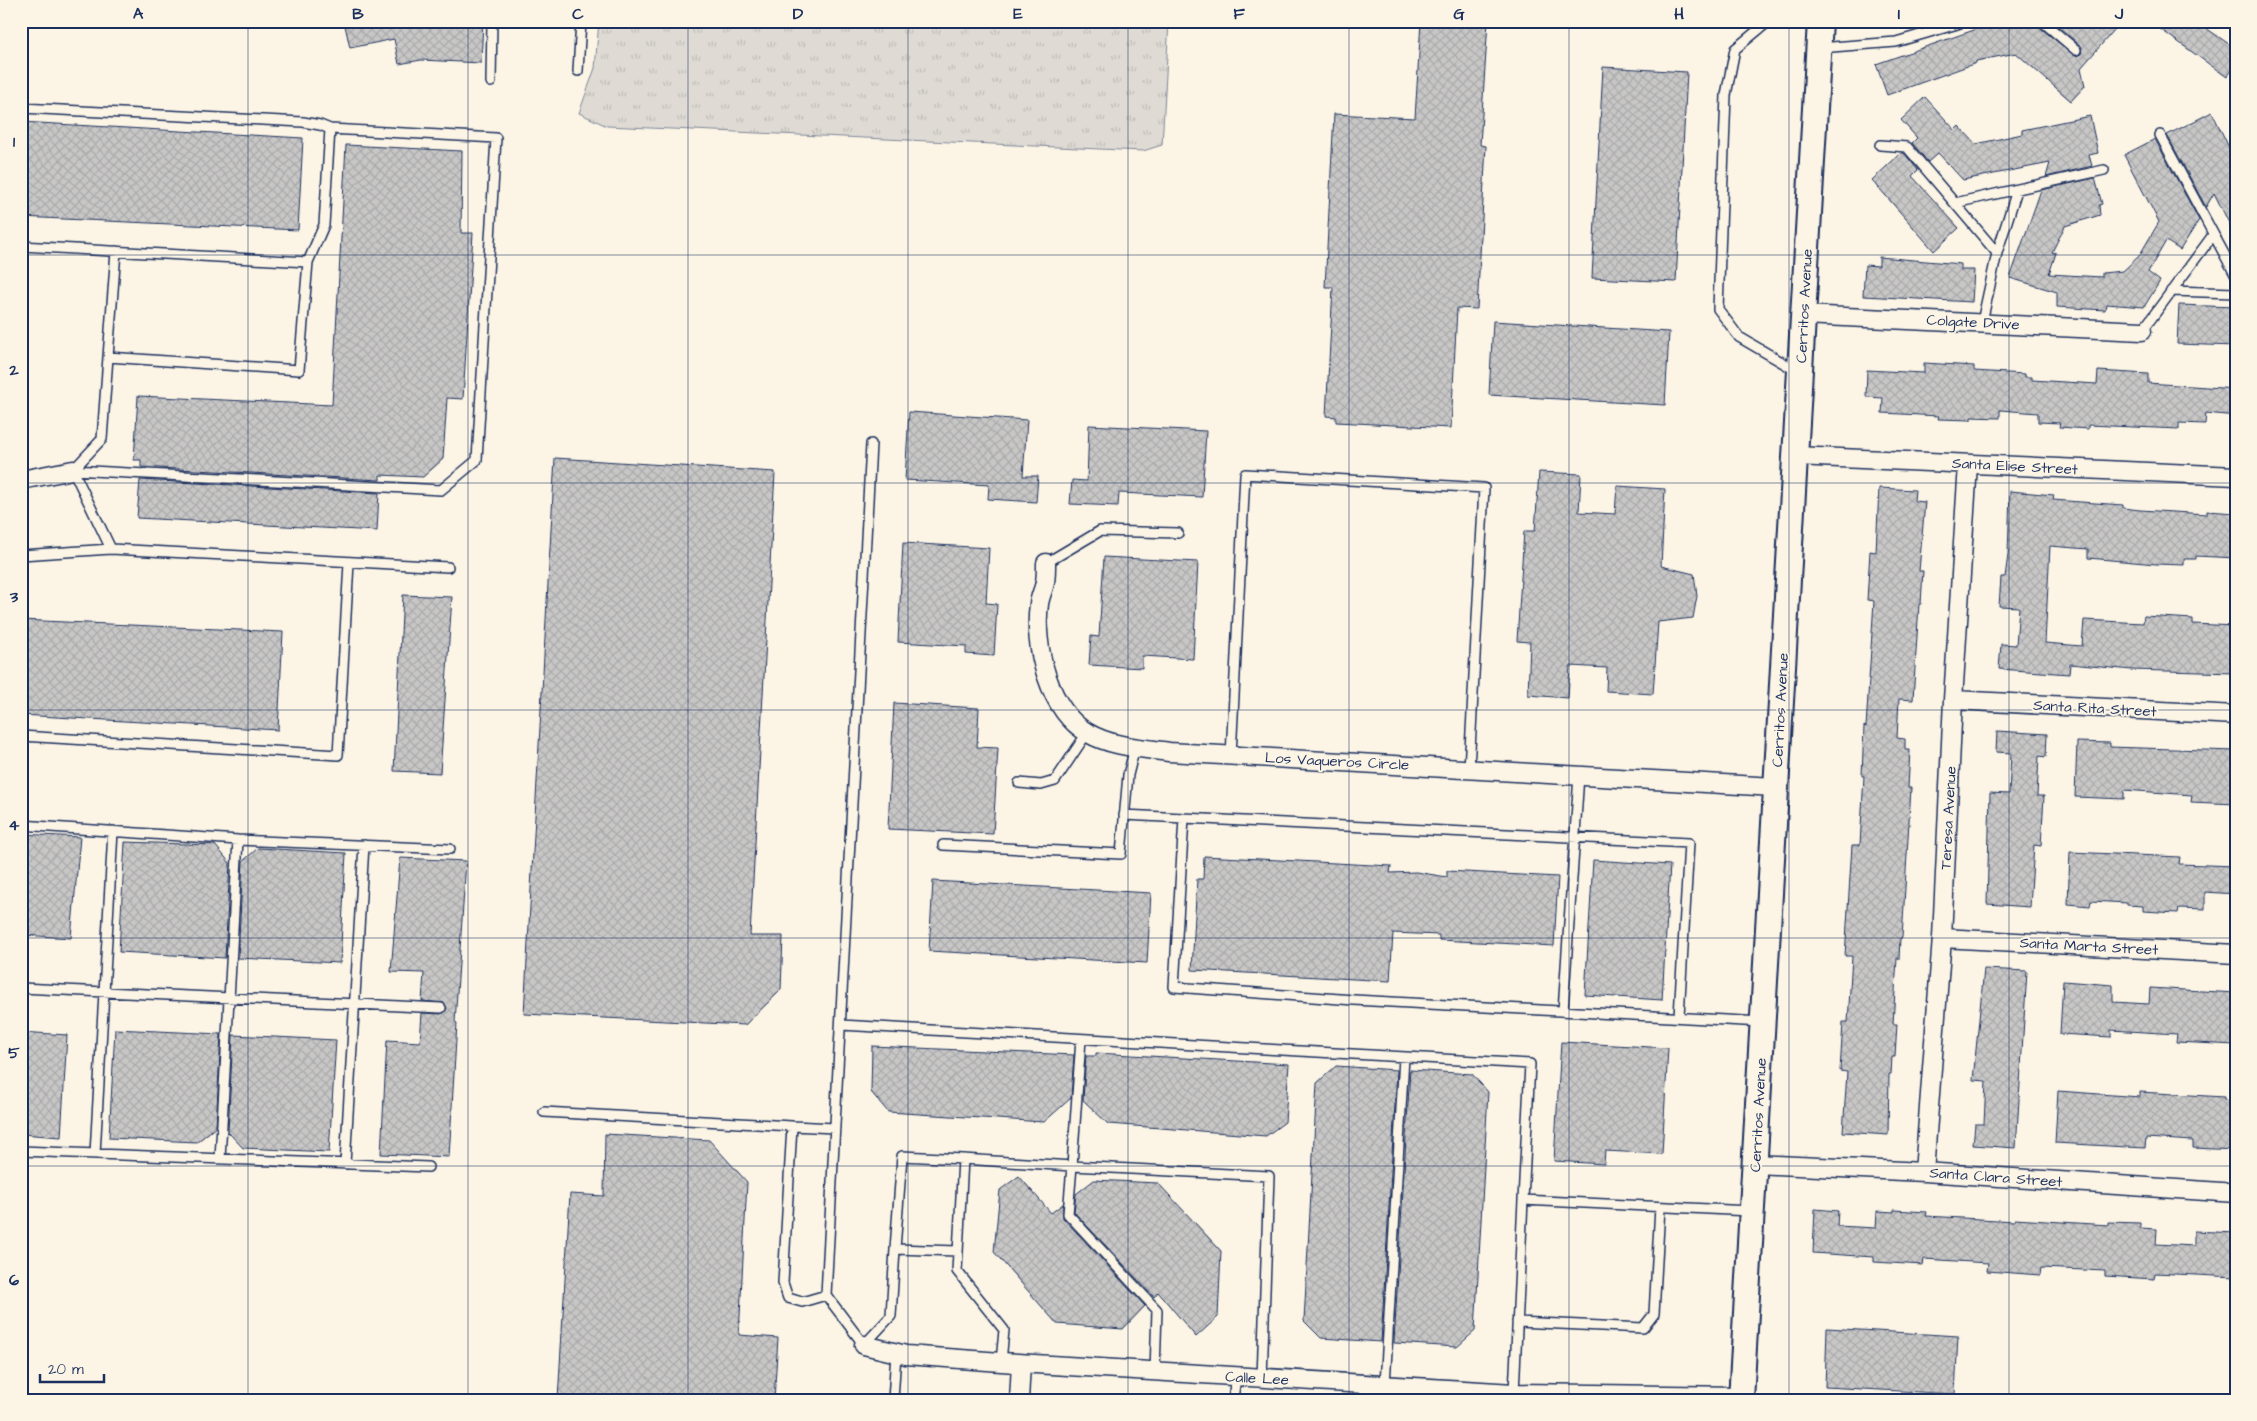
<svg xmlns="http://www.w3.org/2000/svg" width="2257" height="1421" font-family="'Architects Daughter',sans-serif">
	<defs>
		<pattern id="grass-tufts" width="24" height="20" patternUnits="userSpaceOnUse" patternTransform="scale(1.25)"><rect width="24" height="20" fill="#dfdbd4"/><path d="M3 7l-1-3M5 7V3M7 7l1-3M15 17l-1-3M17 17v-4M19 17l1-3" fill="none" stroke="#bfbcb8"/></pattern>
		<pattern id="building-cross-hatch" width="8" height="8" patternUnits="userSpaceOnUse" patternTransform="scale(1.25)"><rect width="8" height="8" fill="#c8c7c6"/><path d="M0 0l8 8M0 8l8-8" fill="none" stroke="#ababac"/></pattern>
	</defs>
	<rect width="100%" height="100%" fill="#fcf5e5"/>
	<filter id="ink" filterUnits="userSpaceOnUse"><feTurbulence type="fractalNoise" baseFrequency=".02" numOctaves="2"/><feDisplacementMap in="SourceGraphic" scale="10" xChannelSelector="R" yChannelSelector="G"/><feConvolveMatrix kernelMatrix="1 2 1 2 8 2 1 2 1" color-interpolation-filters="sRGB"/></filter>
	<g filter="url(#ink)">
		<path fill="url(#grass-tufts)" stroke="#7d8599" d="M599 21H1169L1162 145 1143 151 607 126 579 113 595 68Z"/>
		<path fill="url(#building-cross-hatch)" stroke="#1b2f5e" d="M344 21H483L481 63 421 60 399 64 394 39 350 48Z
			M1421 21H1488L1480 145 1486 146 1477 309 1457 308 1451 428 1336 422V417L1326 416 1333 287H1325L1334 114 1415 118Z
			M2000 21H2036L2038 26 2075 56 2081 54 2082 47 2052 21H2122L2081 68 2085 86 2071 101 2016 53 1976 61V63L1887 95 1876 64Z
			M2149 21H2196L2236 49V65L2227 77Z
			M1603 67 1687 72 1676 282 1592 278Z
			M1925 97 1955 130 1959 126 1976 144 2022 134V130L2090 116 2098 153 2089 155 2092 166 2046 177 2050 163 1963 180 1938 153 1928 162 1912 143 1917 138 1901 120Z
			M2212 112 2236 162V237L2214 193 2206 207 2167 135Z
			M21 122 303 138 298 230 21 217Z
			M2155 139 2199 220 2180 250 2166 241 2148 272 2160 281 2144 307 2106 304 2105 310 2057 307V292L2010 278 2041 190 2095 178 2102 204 2099 205 2100 215 2065 226 2052 252 2056 253 2049 274 2102 277V273L2123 271 2139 256 2159 222 2124 155Z
			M346 145 462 151 461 233H473L463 399 447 398 443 459 423 477 380 475V480L141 467V460H134L138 396 332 405Z
			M1901 153H1904L1918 170 1912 176 1959 228 1934 251 1872 180Z
			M1879 257 1961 264V270H1974L1972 302 1863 296 1865 265 1879 266Z
			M2179 305 2236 307V346L2177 344Z
			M1493 321 1669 332 1665 405 1489 395Z
			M1924 363 1974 366V371L2025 374V377H2032V380L2097 384 2098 371 2148 374V383L2236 389V416L2206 413 2205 424 2179 423V429L2088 425V429L2059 427 2060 423 2038 422V413L2000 410V418L1971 417V420L1938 419 1939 416 1882 413 1883 398 1866 397 1867 370 1924 373Z
			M909 412 1027 420 1023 476H1038L1036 502 988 499 989 485 905 480Z
			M1089 425 1206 431 1202 497 1119 493 1118 506 1070 504 1072 480 1087 481Z
			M555 458 775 472 750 936H783L781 990 745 1025 524 1014Z
			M1539 472 1581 474 1579 512 1615 514 1617 486 1665 489 1661 566 1694 574 1697 596 1693 618 1658 622 1653 694 1606 691 1607 668 1570 666 1568 698 1528 695 1530 642 1517 641 1524 531H1535Z
			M140 480 379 493 377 531 137 518Z
			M1879 488 1915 490 1914 501 1925 502 1919 571H1923L1921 604H1919L1913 700 1899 699 1897 738 1905 739V750H1910L1908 788H1911L1902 938H1900L1899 959 1897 958 1893 1024H1897L1895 1057H1892L1891 1074H1889L1888 1135 1843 1132 1847 1072 1840 1071 1843 1022H1848L1852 956H1845L1852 845H1860L1864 776H1862L1864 726 1866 727 1874 601 1867 600 1870 551 1876 552Z
			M2010 491 2054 495 2053 500 2123 505V508L2140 510 2207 514V511L2236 513V558L2196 556V559H2184V565L2156 564 2088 558V549L2050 546 2045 643 2082 646 2084 620 2143 623 2144 616 2193 619V624L2236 626V666L2234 673 2132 670 2070 664 2069 674 1999 669 2001 644 2016 645 2019 607 1999 606 2001 577H2005L2008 555Z
			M903 543 989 548 986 603 997 604 994 656 966 654V646L898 642Z
			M1104 557 1198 562 1193 659 1142 656V668L1089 665 1091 636 1099 637Z
			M403 595 452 597 440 773 394 771Z
			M21 620 283 632 278 730 21 715Z
			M894 703 979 708 977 747 998 748 993 834 888 829Z
			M1997 731 2047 734 2046 757 2039 756 2037 796H2044L2041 846 2034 845 2030 907 1987 904 1990 793 2009 794 2011 753 1996 752Z
			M2077 742 2110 743V747L2236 751V804L2191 802 2192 795 2124 790V799L2075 797Z
			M21 834 80 837 71 938 21 935Z
			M125 842 215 845 230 863 225 958 119 952Z
			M258 848 346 853 340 963 238 958 243 861Z
			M2070 852 2180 857 2179 864 2236 866V894L2205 892V909L2179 908 2178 913 2143 911V906L2127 905V903L2091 901 2090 906 2068 904Z
			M1204 856 1391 866 1390 873 1416 872 1447 877V871L1558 877 1554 946 1439 940V935L1393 933 1390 981 1192 970 1197 879H1203Z
			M400 858 466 861 455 1022 457 1023 449 1157 381 1154 387 1040 420 1042 422 1013 441 1014 447 1009 444 1003 422 1001 424 973 391 972Z
			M1593 860 1670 865 1662 1000 1585 995Z
			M933 881 1151 893 1147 963 929 951Z
			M1984 969 2027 971 2016 1148 1973 1145 1975 1124H1984L1986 1081 1973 1080Z
			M2063 981 2113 985V1002L2149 1004 2150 988 2236 993V1045L2176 1042 2177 1034 2111 1030V1037L2060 1034Z
			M115 1029 221 1034 216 1127 197 1142 109 1138Z
			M21 1032 67 1035 61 1137 21 1134Z
			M233 1035 336 1040 329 1152 243 1148 228 1132Z
			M1561 1042 1668 1048 1662 1154 1605 1151 1604 1164 1554 1161Z
			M872 1046 1074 1055 1071 1098 1044 1122 888 1112 871 1092Z
			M1096 1053 1289 1064 1285 1122 1266 1136 1108 1124 1083 1100 1086 1056H1096Z
			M1336 1066 1397 1070 1381 1342 1321 1338 1304 1321 1317 1083Z
			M1410 1070 1472 1074 1488 1092 1475 1331 1457 1347 1394 1343Z
			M2058 1091 2140 1097V1092L2224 1097V1100L2236 1101V1150L2193 1148V1141L2146 1138 2145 1148 2055 1143Z
			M605 1134 709 1140 747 1182 739 1335 778 1338 774 1400H558L570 1194 604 1196Z
			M1019 1176 1051 1213 1063 1204V1218L1145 1306 1123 1329 1057 1324 994 1252 1000 1190Z
			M1094 1180 1158 1183 1221 1251 1218 1317 1196 1337 1158 1292 1154 1297 1074 1212 1076 1194Z
			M1815 1209 1838 1211 1837 1226 1876 1228 1877 1211 1894 1212V1210L1927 1212 1926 1216 2015 1221V1219L2108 1225V1222L2140 1223V1228L2157 1229 2156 1244 2194 1246V1231L2236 1233V1277L2155 1273 2154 1279 2105 1276V1271L2041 1268 2040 1275 1987 1271 1988 1263 1924 1259 1923 1265 1874 1262V1257L1813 1253Z
			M1827 1328 1958 1336 1955 1394 1825 1387Z"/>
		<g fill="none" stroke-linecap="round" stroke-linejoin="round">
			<g stroke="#1b2f5e" stroke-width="12">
				<path id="lane" d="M1769 21 1735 49 1726 95 1718 309 1739 337 1797 371
					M2042 21 2076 50
					M1954 25 1966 21
					M1819 48 1896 42 1954 25V21
					M578 71 581 21
					M491 82 492 21
					M21 108 303 122 320 125 330 129
					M2160 135 2236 276
					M1880 145 1907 147 1997 253
					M1955 203 2104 170
					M21 246 308 262 299 370 108 357 102 439 73 470
					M2171 291 2236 293
					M1982 322 1997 253 2017 190
					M2142 331 2213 235
					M108 357 116 251
					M871 444 826 1295 864 1345 891 1316 895 1249
					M73 470 441 490 477 460 496 138 330 129 324 225 308 262
					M73 470 111 549 448 567
					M21 555 111 549
					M1046 563 1100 531 1178 533
					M21 736 338 755 349 563
					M1231 756 1245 474 1484 488 1469 769
					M1019 783 1041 785 1055 781 1087 733
					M1124 815 1184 818
					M21 825 238 840 450 849
					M943 845 1121 854 1128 775 1135 747
					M21 988 441 1008
					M1563 1011 1579 775
					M1679 1016 1689 843 1184 818 1174 987 1354 1000 1762 1022
					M841 1025 1530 1064 1523 1200
					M544 1112 792 1126
					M21 1151 428 1167
					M95 1154 113 831
					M220 1159 238 840
					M345 1164 364 845
					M958 1251 895 1249 902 1156 963 1159
					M826 1295 802 1302 788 1298 783 1283 792 1126 835 1128
					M1517 1322 1643 1328 1654 1314 1660 1207
					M1001 1362 1004 1330 957 1271 963 1159 1072 1166 1081 1039
					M1155 1372 1157 1310 1068 1214 1072 1166 1269 1176 1262 1378
					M1385 1385 1404 1057
					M1514 1393 1523 1200 1750 1211
					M893 1400 896 1353
					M1233 1400 1236 1376"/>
			</g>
			<g stroke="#1b2f5e" stroke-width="21">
				<path id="street" d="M1803 315 2142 331
					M1795 456 2236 476
					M21 480 73 470
					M1046 563C1046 569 1046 576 1045 582 1044 589 1040 596 1039 604 1033 646 1049 711 1088 733 1112 747 1143 748 1169 752L1775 787
					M1953 700 2236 715
					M1942 938 2236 954
					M1755 1164 1924 1172 2236 1193
					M1924 1172 1942 938 1953 700 1968 464
					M864 1345 906 1355 1001 1362 1514 1393 1741 1396
					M1019 1400 1021 1364"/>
			</g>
			<g stroke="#1b2f5e" stroke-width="28">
				<path id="secondary" d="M1741 1400 1820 21"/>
			</g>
			<use href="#lane" stroke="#fcf5e5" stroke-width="9"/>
			<use href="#street" stroke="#fcf5e5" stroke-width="18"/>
			<use href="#secondary" stroke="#fcf5e5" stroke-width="24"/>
		</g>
	</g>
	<path fill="none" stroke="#1b2f5e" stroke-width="1" stroke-opacity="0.55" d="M248 21V1400M468 21V1400M688 21V1400M908 21V1400M1128 21V1400M1349 21V1400M1569 21V1400M1789 21V1400M2009 21V1400M21 255H2236M21 483H2236M21 710H2236M21 938H2236M21 1166H2236"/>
	<g text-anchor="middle" stroke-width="4" stroke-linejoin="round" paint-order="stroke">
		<g font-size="15" fill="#1b2f5e" stroke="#fcf5e5">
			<text transform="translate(1804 306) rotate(-87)" y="5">Cerritos Avenue</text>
			<text transform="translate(1973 322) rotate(3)" y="5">Colgate Drive</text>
			<text transform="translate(2015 466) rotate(3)" y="5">Santa Elise Street</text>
			<text transform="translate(2095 708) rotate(3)" y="5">Santa Rita Street</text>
			<text transform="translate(1780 710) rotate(-87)" y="5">Cerritos Avenue</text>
			<text transform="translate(1337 761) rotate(3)" y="5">Los Vaqueros Circle</text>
			<text transform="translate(1948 818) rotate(-87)" y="5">Teresa Avenue</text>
			<text transform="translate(2089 946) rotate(3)" y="5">Santa Marta Street</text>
			<text transform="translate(1758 1115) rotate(-87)" y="5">Cerritos Avenue</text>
			<text transform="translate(1996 1177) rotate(4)" y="5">Santa Clara Street</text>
			<text transform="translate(1257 1378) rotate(3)" y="5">Calle Lee</text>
		</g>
	</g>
	<rect width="2257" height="1421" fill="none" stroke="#fcf5e5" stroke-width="55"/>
	<path d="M40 1374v8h64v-8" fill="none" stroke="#1b2f5e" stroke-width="2.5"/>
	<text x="48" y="1374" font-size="15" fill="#1b2f5e" stroke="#fcf5e5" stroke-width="4" paint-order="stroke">20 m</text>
	<rect x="28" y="28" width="2202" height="1366" fill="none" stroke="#1b2f5e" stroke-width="2"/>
	<g font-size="16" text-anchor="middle" font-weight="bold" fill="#1b2f5e">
		<text x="138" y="19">A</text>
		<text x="358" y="19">B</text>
		<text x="578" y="19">C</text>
		<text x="798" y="19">D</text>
		<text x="1018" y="19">E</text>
		<text x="1239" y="19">F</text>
		<text x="1459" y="19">G</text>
		<text x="1679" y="19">H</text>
		<text x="1899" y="19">I</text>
		<text x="2119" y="19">J</text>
		<text x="14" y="147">1</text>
		<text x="14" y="375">2</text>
		<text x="14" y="602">3</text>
		<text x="14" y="830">4</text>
		<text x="14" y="1058">5</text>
		<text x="14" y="1285">6</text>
	</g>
</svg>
